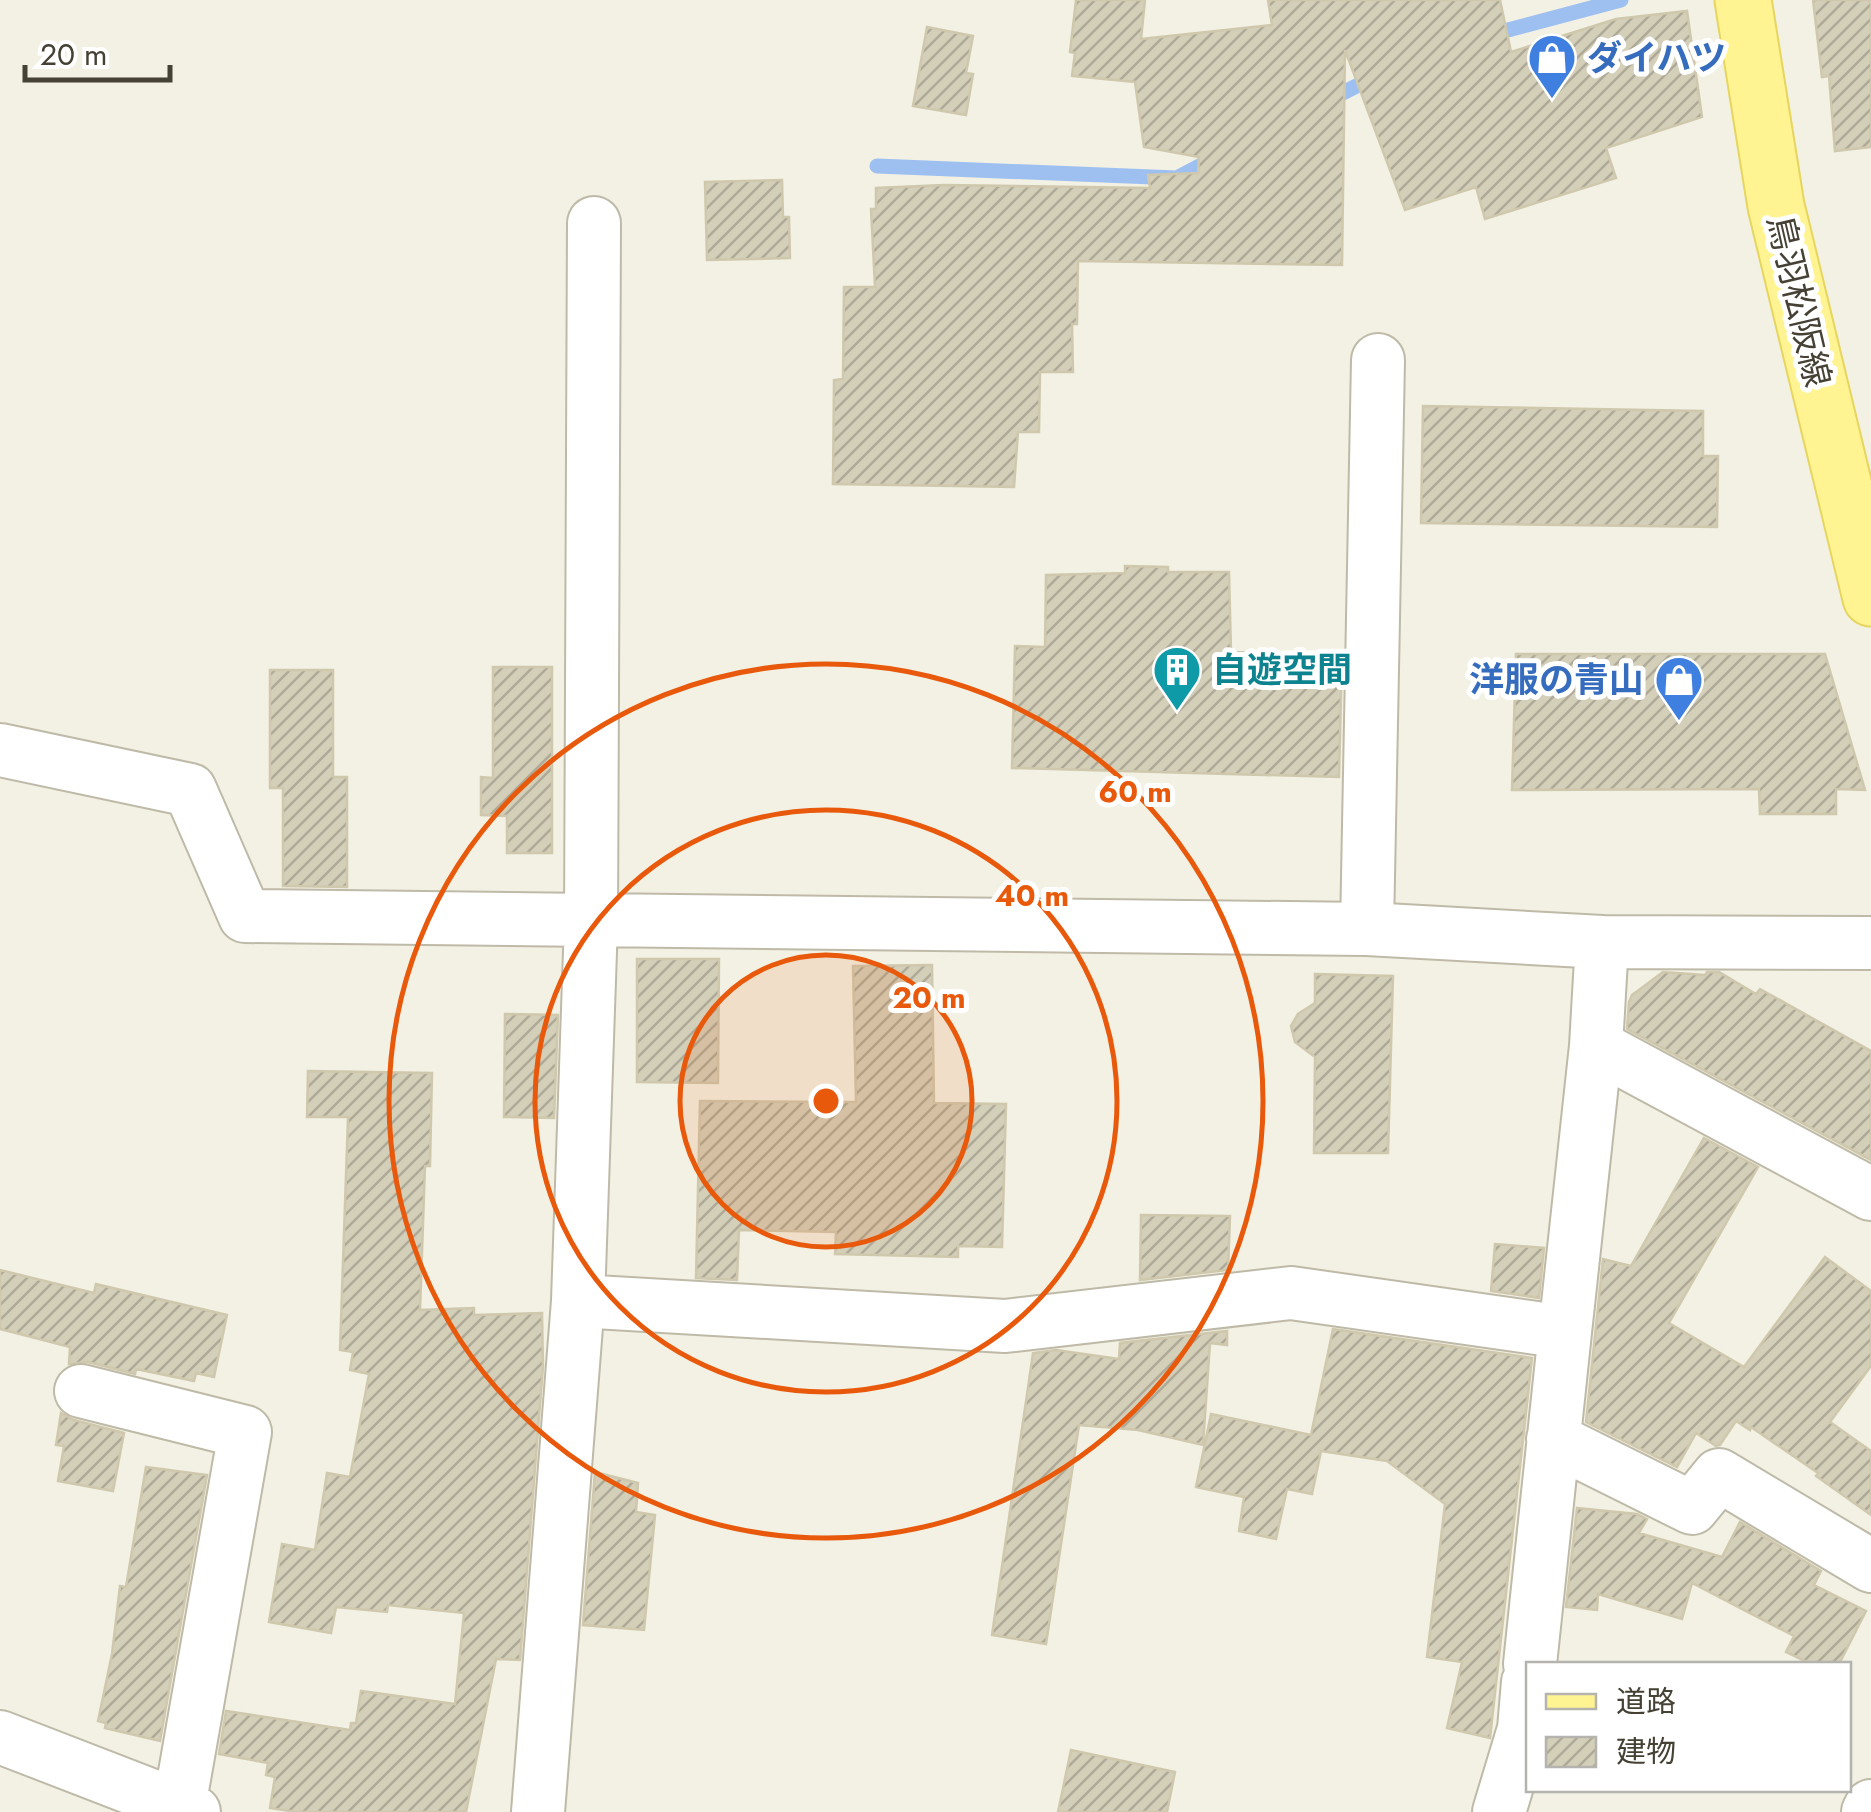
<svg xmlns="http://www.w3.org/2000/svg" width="1871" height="1812" font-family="Jost,'Noto Sans JP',sans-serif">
	<defs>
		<pattern id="building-hatch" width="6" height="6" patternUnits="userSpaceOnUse" patternTransform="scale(2.5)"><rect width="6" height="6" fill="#d4cfb9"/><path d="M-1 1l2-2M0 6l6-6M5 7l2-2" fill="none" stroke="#aeaa97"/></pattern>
	</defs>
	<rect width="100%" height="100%" fill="#f2f1e4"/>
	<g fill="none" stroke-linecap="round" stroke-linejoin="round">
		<path stroke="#9ec0f1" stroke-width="15" d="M1489 35 1621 0
			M1327 101 1374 77
			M877 166 1177 178 1213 159"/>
	</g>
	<path fill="url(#building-hatch)" stroke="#cfc8ad" stroke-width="2.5" d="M1076 0H1145L1141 39 1272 25 1268 0H1500L1511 52 1616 19 1687 11 1702 117 1606 148 1616 178 1485 219 1476 187 1405 210 1345 50 1342 265 1078 261 1077 324H1072L1073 372H1040L1039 432H1018L1014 487 833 484 834 380 843 379 844 287H875L871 209H876V188L944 185 1150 188 1148 175 1198 173 1199 157 1144 147 1135 82 1072 76 1075 53 1070 52Z
		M1813 0H1871V147L1835 151 1829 76 1822 77Z
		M927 27 973 36 966 73 973 74 966 115 913 106Z
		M782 180 783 217H789L790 258 707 260 705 182Z
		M1423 406 1703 411V456H1718L1717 527 1421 523Z
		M1125 566 1168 567V572H1229L1231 652 1342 655 1339 777 1012 768 1015 646 1045 647 1046 575 1125 573Z
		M1516 654H1825L1865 790 1836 789V814H1760L1759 789 1512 790Z
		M493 667H552V853H507V816L481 815V777L493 778Z
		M270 670H333V777H347V887L283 886V788H270Z
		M637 959H719L718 1083 637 1082Z
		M932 965 934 1103 1006 1104 1002 1247 958 1246V1257L835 1254 836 1232 739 1230 737 1280 696 1278 700 1101 856 1102 853 966Z
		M1663 972 1705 975 1707 972H1719L1756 994 1760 989 1871 1051V1160L1627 1029 1629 1002 1632 995Z
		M1315 974 1393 976 1388 1153H1314L1315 1057 1295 1042 1291 1026 1298 1014 1315 1003Z
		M505 1014 558 1015 554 1118 504 1117Z
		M308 1071 432 1073 430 1166H425L420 1310 474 1308V1315L542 1313 543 1366 520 1660 496 1659 466 1812H296L270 1808 275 1777 266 1775 268 1763 219 1754 226 1711 350 1730 351 1723H356L361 1691 455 1704 464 1613 388 1605 387 1612 336 1607 331 1633 269 1622 282 1544 315 1550 327 1473 350 1477 369 1374 350 1370 353 1352 340 1350 348 1117H307Z
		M1704 1138 1758 1167 1669 1323 1744 1367 1825 1257 1871 1291V1366L1830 1422 1871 1451V1515L1816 1476 1818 1473 1751 1427 1750 1430 1736 1421 1720 1445 1716 1446 1696 1433 1677 1467 1586 1422 1603 1259 1631 1266Z
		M1141 1215 1230 1216 1228 1270 1140 1280Z
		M1495 1244 1544 1248 1539 1298 1491 1291Z
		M0 1270 94 1293 96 1284 227 1315 214 1377 196 1373 194 1381 136 1369 135 1374 88 1362 69 1364 70 1347 0 1329Z
		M1333 1329 1532 1358 1490 1738 1447 1728 1462 1662 1427 1657 1445 1504 1387 1461 1321 1451 1312 1494 1287 1489 1276 1539 1239 1531 1244 1497 1196 1487 1211 1414 1311 1435Z
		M1227 1331V1345L1210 1343 1203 1445 1138 1430 1079 1425 1046 1644 992 1635 1033 1353 1056 1350 1119 1359 1120 1343Z
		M61 1413 74 1420 124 1433 113 1491 58 1481 64 1446 56 1445Z
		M146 1467 207 1475 160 1741 105 1728 106 1723 98 1721 112 1654 120 1586 126 1587Z
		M595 1472 638 1483 636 1512 655 1515 644 1630 583 1625Z
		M1577 1508 1637 1514 1647 1519 1639 1533 1722 1557 1740 1522 1821 1571 1814 1585 1866 1611 1839 1664H1811L1786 1652 1794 1636 1692 1583 1682 1619 1598 1594 1597 1610 1566 1607Z
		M1071 1750 1175 1772 1167 1812H1058Z"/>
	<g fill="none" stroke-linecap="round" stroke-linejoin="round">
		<g stroke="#bebaa7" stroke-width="56">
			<path id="minor" d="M0 750 190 790 245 916 1367 929 1602 942 1871 943
				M1367 929 1378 360
				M1602 942 1596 1046 1871 1194
				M578 1301 1005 1326 1291 1293 1565 1332 1596 1046
				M81 1391 245 1432 179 1807
				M1553 1439 1692 1508 1719 1475 1871 1566
				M1530 1664 1565 1332
				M0 1737 194 1812
				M538 1812 578 1301 591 922 594 223
				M1499 1812 1524 1729 1528 1682
				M1868 1812 1871 1806"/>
		</g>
		<g stroke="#e6d65f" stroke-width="59">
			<path id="major" d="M1743 0 1776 206 1871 598"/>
		</g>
		<use href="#minor" stroke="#fff" stroke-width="52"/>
		<use href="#major" stroke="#fff491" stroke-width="55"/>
	</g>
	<circle cx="826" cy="1101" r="146" fill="#e8590c" fill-opacity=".12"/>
	<g fill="none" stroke="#e8590c" stroke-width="5">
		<circle cx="826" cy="1101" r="146"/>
		<circle cx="826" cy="1101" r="291"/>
		<circle cx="826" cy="1101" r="437"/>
	</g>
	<defs>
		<g id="shop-pin" transform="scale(2.5)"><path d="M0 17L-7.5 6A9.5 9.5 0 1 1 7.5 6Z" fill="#3f7fe0" stroke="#fff"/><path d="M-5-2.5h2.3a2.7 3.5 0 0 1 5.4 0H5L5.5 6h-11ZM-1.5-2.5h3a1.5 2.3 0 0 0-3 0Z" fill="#fff"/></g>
		<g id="building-pin" transform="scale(2.5)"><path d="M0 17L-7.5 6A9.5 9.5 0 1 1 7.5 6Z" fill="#0f9aa8" stroke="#fff"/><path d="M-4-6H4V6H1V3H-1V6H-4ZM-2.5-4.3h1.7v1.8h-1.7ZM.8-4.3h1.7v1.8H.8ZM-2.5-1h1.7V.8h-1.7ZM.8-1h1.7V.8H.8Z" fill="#fff"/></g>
	</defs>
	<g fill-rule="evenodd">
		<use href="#shop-pin" x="1552" y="58"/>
		<use href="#building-pin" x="1177" y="670"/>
		<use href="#shop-pin" x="1679" y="680"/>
	</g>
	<g text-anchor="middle" stroke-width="10" stroke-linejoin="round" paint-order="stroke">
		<g font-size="35" font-weight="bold" fill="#366cbe" stroke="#fff" text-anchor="start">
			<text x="1587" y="70">ダイハツ</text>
			<text x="1644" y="692" text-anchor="end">洋服の青山</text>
		</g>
		<g font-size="35" fill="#454134" stroke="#fff">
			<text transform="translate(1799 301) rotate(77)" y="12">鳥羽松阪線</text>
		</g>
		<g font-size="35" font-weight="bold" fill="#0d838f" stroke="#fff" text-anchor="start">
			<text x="1212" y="682">自遊空間</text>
		</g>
	</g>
	<circle cx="826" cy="1101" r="15" fill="#e8590c" stroke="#fff" stroke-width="5"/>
	<g font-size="30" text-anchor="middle" font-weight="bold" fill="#e8590c" stroke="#fff" stroke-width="10" stroke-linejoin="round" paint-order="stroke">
		<text x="1135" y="802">60 m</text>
		<text x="1032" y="906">40 m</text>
		<text x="929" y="1008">20 m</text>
	</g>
	<rect x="1526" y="1662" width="325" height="130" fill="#ffffff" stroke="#b5b3ae" stroke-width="2.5"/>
	<rect x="1546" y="1694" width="50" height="15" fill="#fff491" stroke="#b5b3ae" stroke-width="2.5"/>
	<text x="1616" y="1712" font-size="30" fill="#454134">道路</text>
	<rect x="1546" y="1737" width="50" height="30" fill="url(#building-hatch)" stroke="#b5b3ae" stroke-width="2.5"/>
	<text x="1616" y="1762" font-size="30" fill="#454134">建物</text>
	<path d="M25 65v15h145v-15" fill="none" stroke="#454134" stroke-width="5"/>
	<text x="40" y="65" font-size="30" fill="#454134" stroke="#ffffff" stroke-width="8" paint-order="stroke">20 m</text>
</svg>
